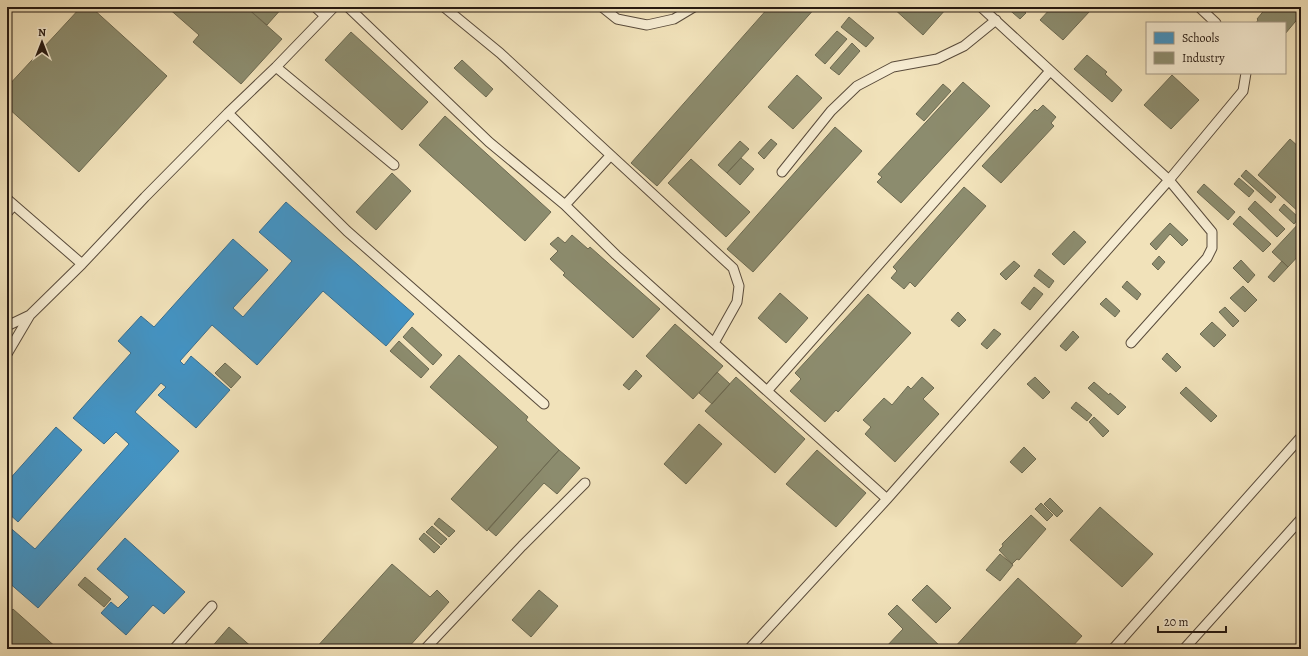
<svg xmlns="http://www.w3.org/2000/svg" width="1308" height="656" font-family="Alegreya,serif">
	<rect width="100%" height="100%" fill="#f1e2ba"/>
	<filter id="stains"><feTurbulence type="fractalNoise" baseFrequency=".005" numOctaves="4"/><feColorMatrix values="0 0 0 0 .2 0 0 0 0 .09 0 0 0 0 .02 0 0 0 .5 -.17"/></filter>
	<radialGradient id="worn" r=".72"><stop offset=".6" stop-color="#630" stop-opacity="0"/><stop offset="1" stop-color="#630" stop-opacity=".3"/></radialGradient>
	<path fill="#4393c3" stroke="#3a6e8e" d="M286 202 414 314 386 346 323 291 257 365 212 325 180 361 184 365 191 356 230 390 196 428 158 395 166 387 161 383 135 412 179 451 38 608 7 581V525L35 549 129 444 116 432 104 444 73 418 131 353 118 341 141 316 154 327 233 239 268 270 233 308 243 317 292 261 259 232Z
		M56 427 82 450 18 522 7 512V482Z
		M125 538 185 592 164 614 153 605 126 635 101 613 111 602 118 608 129 597 97 569Z"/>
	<path fill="#8c8c6e" stroke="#6d6a52" d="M81 7H91L167 76 79 172 7 107V87Z
		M167 7H246L282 39 241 84 193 42 199 35Z
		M246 7H283L267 25Z
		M769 7H816L657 186 631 163Z
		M892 7H944L946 9 923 35Z
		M1006 7H1019L1026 13 1020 19Z
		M1052 7H1085L1090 11 1063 40 1040 20Z
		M1264 7H1293L1300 13 1299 14 1300 16 1285 34V23H1256L1258 20 1257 19 1266 8Z
		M849 17 874 38 866 47 841 27Z
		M837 31 847 39 825 64 815 55Z
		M351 32 428 102 402 130 325 60Z
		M852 43 860 51 839 75 830 68Z
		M1087 55 1107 72 1105 74 1122 90 1112 102 1074 69Z
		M462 60 493 89 486 97 454 68Z
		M797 75 822 98 793 129 768 107Z
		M1172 75 1199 100 1171 129 1144 105Z
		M963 82 990 106 901 203 877 182 882 177 878 174Z
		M943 84 951 91 924 121 916 114Z
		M1043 105 1056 117 1051 123 1054 126 1001 183 982 166 1035 109 1037 111Z
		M445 116 551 212 525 241 419 145Z
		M835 127 862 151 753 272 727 249Z
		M771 139 777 144 764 159 758 153Z
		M1290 139 1301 149V214L1258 175Z
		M740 141 749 149 727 173 718 165Z
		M741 158 754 169 740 185 727 173Z
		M691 159 750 212 726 237 668 183Z
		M1246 170 1276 197 1271 203 1241 176Z
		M392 173 411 191 376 230 356 212Z
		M1239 178 1254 191 1249 197 1234 184Z
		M1204 184 1235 212 1228 220 1197 192Z
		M964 187 986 206 915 287 910 282 904 289 891 278 897 271 893 267Z
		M1255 201 1285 229 1277 237 1248 209Z
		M1284 204 1299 218 1294 224 1279 210Z
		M1240 216 1271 244 1263 252 1233 224Z
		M1301 221V253L1288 267 1272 252Z
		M1170 223 1188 240 1182 246 1170 234 1156 250 1150 244Z
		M1074 231 1086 242 1064 265 1052 254Z
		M572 235 588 249 590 247 660 309 633 338 563 275 565 273 550 259 558 251 550 244 558 237 565 243Z
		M1159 256 1165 262 1158 270 1152 264Z
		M1241 260 1255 275 1248 283 1233 268Z
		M1014 261 1020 266 1006 280 1000 274Z
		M1282 261 1288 267 1274 282 1268 277Z
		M1039 269 1054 281 1049 288 1034 276Z
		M1127 281 1141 294 1137 300 1122 287Z
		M1243 286 1257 300 1245 312 1230 298Z
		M1034 287 1043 294 1030 310 1021 303Z
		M780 293 808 318 786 343 758 318Z
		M868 294 911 333 838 412 836 410 825 422 790 391 801 379 795 373Z
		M1106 298 1120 311 1115 317 1100 304Z
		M1225 307 1239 321 1233 327 1219 312Z
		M958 312 966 320 959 327 951 320Z
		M1212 322 1226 335 1214 347 1200 334Z
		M675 324 723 366 693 399 646 356Z
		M412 327 442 355 433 365 403 337Z
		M994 329 1001 334 987 349 981 344Z
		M1073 331 1079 337 1066 351 1060 346Z
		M399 341 429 369 421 378 390 351Z
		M1167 353 1181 367 1176 372 1162 359Z
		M459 355 528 417 526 420 559 450 487 531 451 499 498 447 430 387Z
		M225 363 241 377 231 388 215 373Z
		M636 370 642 376 629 390 623 385Z
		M717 372 730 384 712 404 699 393Z
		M736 377 805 439 775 473 705 411Z
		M922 377 934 388 923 399 939 414 895 462 865 434 871 427 863 420 884 398 892 405 908 386 911 389Z
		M1035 377 1050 392 1043 399 1027 384Z
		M1094 382 1109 395 1110 393 1126 407 1118 415 1088 388Z
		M1186 387 1217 416 1211 422 1180 393Z
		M1076 402 1092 415 1087 421 1071 408Z
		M1094 417 1109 431 1103 437 1089 422Z
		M699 424 722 444 686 484 664 464Z
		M1024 447 1036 459 1022 473 1010 462Z
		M559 450 580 468 557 494 544 483 496 536 488 529Z
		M817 450 866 493 836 527 786 484Z
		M1050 498 1063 511 1057 517 1044 504Z
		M1041 503 1053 515 1047 521 1035 509Z
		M1100 507 1153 554 1122 587 1070 540Z
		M1031 515 1046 529 1019 560 1017 559 1012 564 999 550 1003 546 1002 544Z
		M439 518 455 531 449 537 434 524Z
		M432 526 447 539 441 545 426 532Z
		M424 533 440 547 434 553 419 539Z
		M1000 554 1013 565 1000 581 986 570Z
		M392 564 430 597 437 590 449 602 407 649H315Z
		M85 577 111 599 104 607 78 585Z
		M1018 578 1082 636 1070 649H953Z
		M927 585 951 608 936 623 912 600Z
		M539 590 558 606 531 637 512 620Z
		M897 605 941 647 939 649H884L903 629 888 614Z
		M13 609 58 649H7V616Z
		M229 627 254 649H210Z"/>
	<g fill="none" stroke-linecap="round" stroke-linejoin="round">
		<g stroke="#594b3b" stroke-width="11">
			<path id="lane" d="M315 7 325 16
				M348 7 489 142 565 205 616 255 887 499
				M444 7 500 53 733 268 739 286 737 302 714 343
				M602 7 617 19 647 25 674 19 694 7
				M981 7 1169 180 1212 232V248L1207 258 1131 343
				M1199 7 1216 23
				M276 67 394 165
				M228 113 347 231 544 404
				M782 172 831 111 857 86 893 67 937 59 964 46 996 20
				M7 199 82 264
				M565 205 610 156
				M7 213 14 205
				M7 326 30 315
				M7 354 30 315 82 264 145 197 228 113 276 67 334 7
				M767 391 1050 71
				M174 649 212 606
				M425 649 522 546 585 483
				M749 649 887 499 1169 180 1243 91 1246 73
				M1113 649 1301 437
				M1184 649 1301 519"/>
		</g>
		<use href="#lane" stroke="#f6ecd2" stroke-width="9"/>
	</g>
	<rect width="1308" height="656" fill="none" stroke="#f1e2ba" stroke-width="24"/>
	<rect x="8" y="8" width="1292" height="640" fill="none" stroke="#261911" stroke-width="2"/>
	<rect x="12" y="12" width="1284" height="632" fill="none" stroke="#261911"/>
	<rect x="1146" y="22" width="140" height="52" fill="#f6ecd2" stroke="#a39885"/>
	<rect x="1154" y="32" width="20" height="12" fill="#4393c3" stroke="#a39885"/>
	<text x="1182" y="42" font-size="12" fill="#261911">Schools</text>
	<rect x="1154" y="52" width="20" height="12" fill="#8c8c6e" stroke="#a39885"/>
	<text x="1182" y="62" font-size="12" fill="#261911">Industry</text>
	<g transform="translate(42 42)" stroke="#f6ecd2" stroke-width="3" paint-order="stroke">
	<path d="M0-3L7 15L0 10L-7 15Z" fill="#261911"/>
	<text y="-6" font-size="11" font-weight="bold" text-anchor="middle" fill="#261911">N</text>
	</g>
	<path d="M1158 626v6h68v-6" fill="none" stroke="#261911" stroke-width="2"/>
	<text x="1164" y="626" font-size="12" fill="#261911" stroke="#f6ecd2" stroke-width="3" paint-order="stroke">20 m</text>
	<rect width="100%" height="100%" filter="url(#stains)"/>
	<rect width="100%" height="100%" fill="url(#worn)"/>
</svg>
